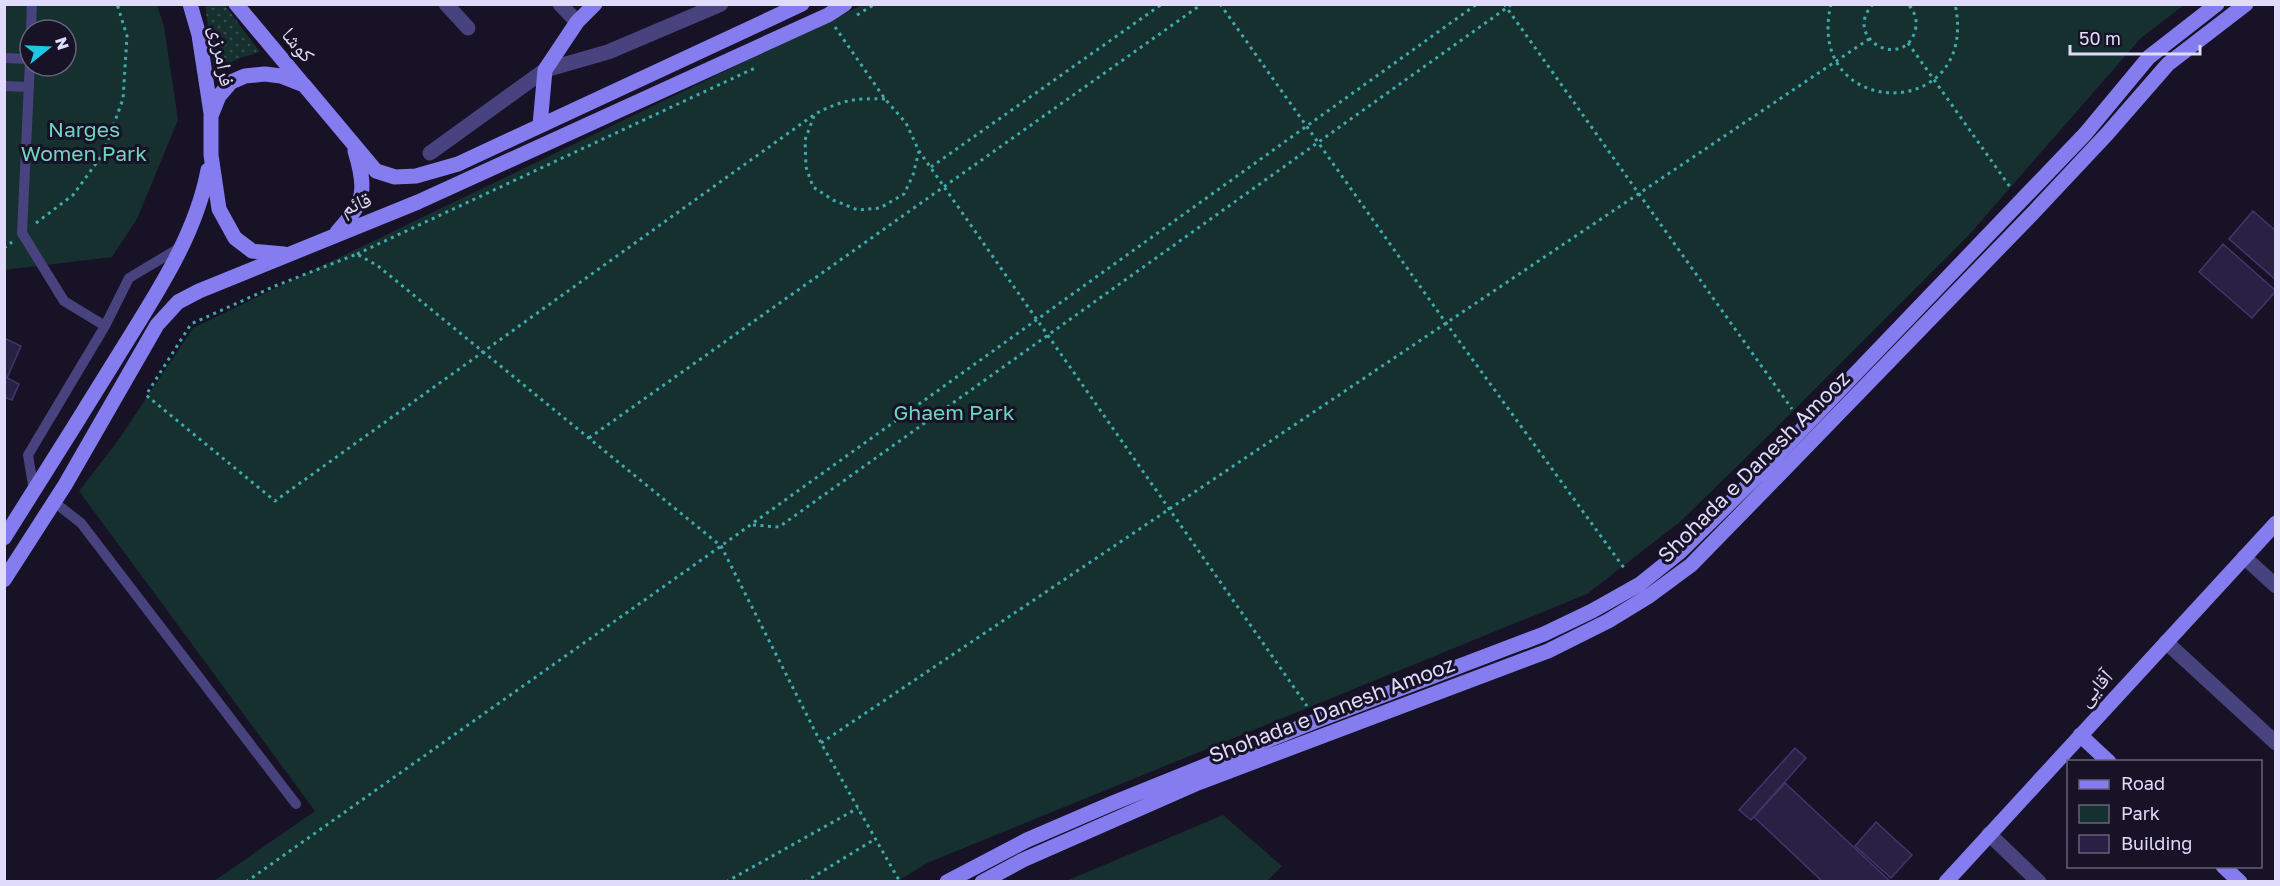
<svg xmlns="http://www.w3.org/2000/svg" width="2280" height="886" font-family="'Golos Text','Noto Naskh Arabic',sans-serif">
	<defs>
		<pattern id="grass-dots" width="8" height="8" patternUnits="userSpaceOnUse" patternTransform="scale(1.5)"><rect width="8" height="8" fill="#162f2f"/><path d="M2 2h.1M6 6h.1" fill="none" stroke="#384d4e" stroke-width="1.8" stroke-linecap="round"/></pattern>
	</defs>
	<rect width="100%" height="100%" fill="#171225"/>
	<path fill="url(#grass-dots)" d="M205 5H225L260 52 237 59 214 72Z"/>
	<path fill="#162f2f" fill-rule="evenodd" d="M4 5H157L164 26 178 120 137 219 112 257 5 270ZM30 30H66V66H30Z
		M862 5H2184L2141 38 1969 235 1767 437 1681 521 1587 594 927 863 898 881H214L315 811 79 491 117 442 193 328Z
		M1223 815 1282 866 1267 881H1066Z"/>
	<path fill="#292144" stroke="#43356d" stroke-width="1.5" d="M2253 211 2276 231V280L2229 239Z
		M2223 244 2276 291 2252 318 2199 272Z
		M4 338 21 346 7 378 19 384 12 400 4 397Z
		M1795 748 1806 758 1751 820 1739 810Z
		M1785 783 1890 881V882H1823L1754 817Z
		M1876 822 1912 855 1891 878 1855 846Z"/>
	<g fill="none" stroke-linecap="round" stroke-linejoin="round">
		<path stroke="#3eabaa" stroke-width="3" stroke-dasharray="3 4.5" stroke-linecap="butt" d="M1220 4 1446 323 1624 568
			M1504 4 1792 409
			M1831 4C1803 121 1981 124 1955 4
			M1873 4C1841 39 1904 71 1915 31 1918 21 1915 12 1908 4
			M857 15 875 4
			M835 27 885 99 906 123 919 151 1307 706
			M1908 43 2010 187
			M885 99C855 98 842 100 815 114L275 501 146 395 191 324 275 286 357 254 378 266 721 546 821 743 900 882
			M814 116 805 140 806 167 813 187 833 200 858 210 880 208 904 194 913 175 919 151
			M931 167 1162 4
			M36 223 73 195 103 154 123 99 127 36 117 4
			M4 248 12 242
			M357 254 755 68
			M589 438 1202 4
			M753 525 779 527 1512 4
			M821 743 1869 39
			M246 882 721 546 1477 4
			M726 882 858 808
			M805 882 875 839"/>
		<path stroke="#48437f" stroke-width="10" d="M31 30 32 4
			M4 58 30 59
			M30 62 22 233 64 301 105 326
			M4 86 29 87
			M34 491 28 455 105 326 129 278 181 247
			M54 502 81 523 296 804"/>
		<path stroke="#48437f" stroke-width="15" d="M446 4 468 28
			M560 4 577 22
			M430 153 545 70 608 52 721 4
			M2244 557 2276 586
			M2166 642 2276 743
			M1989 834 2039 882"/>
		<path stroke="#857def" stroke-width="15" d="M190 4 199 35 211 113
			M236 4 302 83
			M540 125 545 70 577 22 595 4
			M337 232C365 202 367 190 355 151
			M284 254 252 251 235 238 219 209 211 155V116L219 96 231 82 245 76 265 74 281 76 304 85 376 171 395 177 416 176 458 164 802 4
			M4 538C42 478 79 419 116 359 152 300 195 239 208 170
			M4 580 65 485 157 325 178 302 199 291 418 202 828 15 845 4
			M2080 735 2109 762
			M2223 866 2240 882
			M947 882 1027 840 1113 803 1318 720 1544 634 1592 611 1640 584 1680 552 1762 471 2085 134 2149 57 2217 4
			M982 882 1023 860 1198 783 1548 651 1608 621 1649 596 1691 565 1775 479 2032 214 2107 134 2168 64 2246 4
			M1946 882 2276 523"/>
	</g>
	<g text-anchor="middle" stroke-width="6" stroke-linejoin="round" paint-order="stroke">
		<g font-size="21" fill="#e0dbfb" stroke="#171225">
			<text transform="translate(298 45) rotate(50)" y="7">کوشا</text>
			<text transform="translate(222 56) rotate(80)" y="7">فرامرزی</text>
			<text transform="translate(356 204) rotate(-21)" y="7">قائم</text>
			<text transform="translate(1754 467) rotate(-45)" y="7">Shohada e Danesh Amooz</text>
			<text transform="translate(2095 688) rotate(-47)" y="7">آقایی</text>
			<text transform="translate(1332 710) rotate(-21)" y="7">Shohada e Danesh Amooz</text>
		</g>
		<g font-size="21" fill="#6fd3be" stroke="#171225">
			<text x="84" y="137">Narges<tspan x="84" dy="24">Women Park</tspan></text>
			<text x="954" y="420">Ghaem Park</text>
		</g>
	</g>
	<rect width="2280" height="886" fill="none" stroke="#e0dbfb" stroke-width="12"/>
	<rect x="2067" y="760" width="195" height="108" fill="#171225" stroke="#67627b" stroke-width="1.5"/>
	<rect x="2079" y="780" width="30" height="9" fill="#857def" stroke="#67627b" stroke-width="1.5"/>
	<text x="2121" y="790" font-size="18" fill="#e0dbfb">Road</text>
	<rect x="2079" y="805" width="30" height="18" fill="#162f2f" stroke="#67627b" stroke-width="1.5"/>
	<text x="2121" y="820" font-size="18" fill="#e0dbfb">Park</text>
	<rect x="2079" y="835" width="30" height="18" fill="#292144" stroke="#67627b" stroke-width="1.5"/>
	<text x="2121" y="850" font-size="18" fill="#e0dbfb">Building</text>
	<g transform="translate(48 48) rotate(72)"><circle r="28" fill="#171225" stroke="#67627b" stroke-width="1.5"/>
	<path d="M0-4.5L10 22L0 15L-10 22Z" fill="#1ec7e4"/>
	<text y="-9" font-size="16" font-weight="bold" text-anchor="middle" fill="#e0dbfb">N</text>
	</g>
	<path d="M2070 45v9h130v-9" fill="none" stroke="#e0dbfb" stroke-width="3"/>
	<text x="2079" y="45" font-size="18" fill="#e0dbfb" stroke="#171225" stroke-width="4.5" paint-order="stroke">50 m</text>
</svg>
